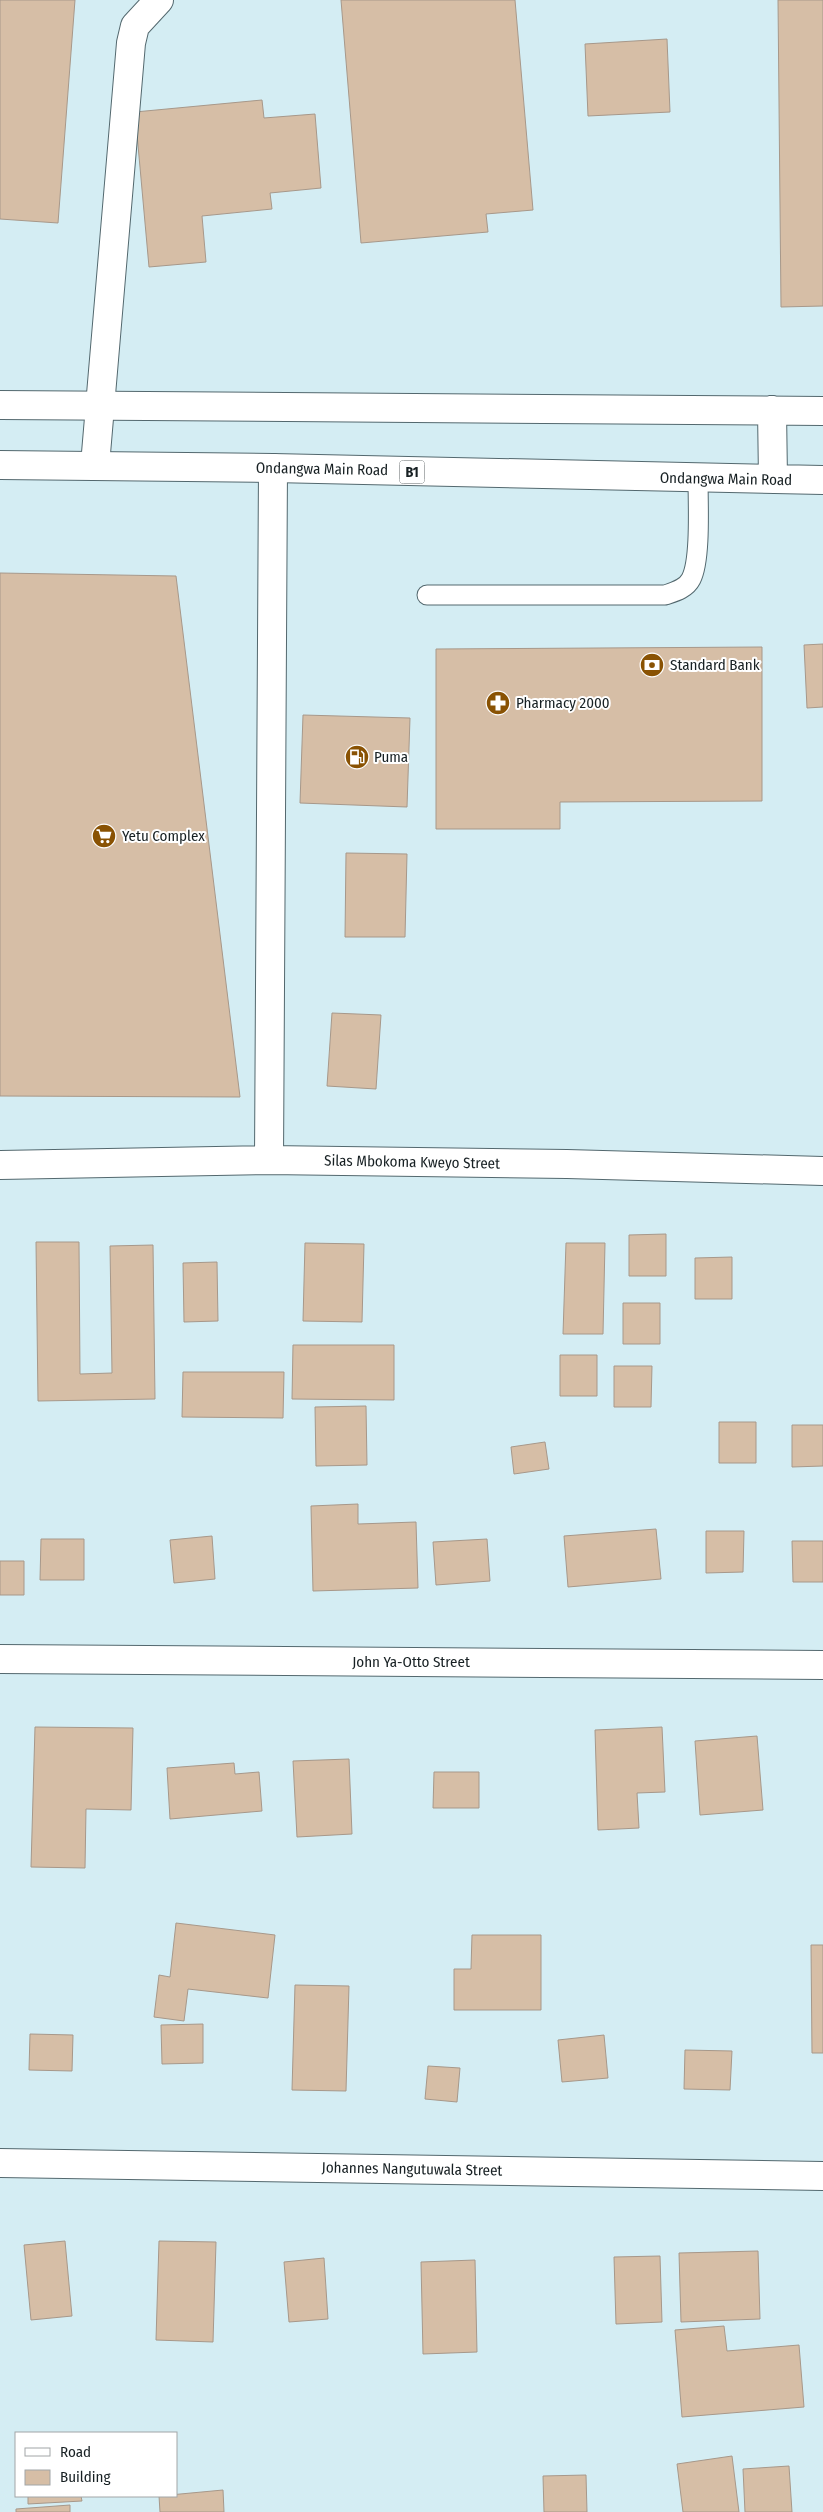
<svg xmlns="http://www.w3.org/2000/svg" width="823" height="2512" font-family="'Fira Sans Condensed',sans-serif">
	<rect width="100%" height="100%" fill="#d4edf3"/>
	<path fill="#d6bea6" stroke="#a7988a" d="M0 0H75L58 223 0 219Z
		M341 0H515L533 210 486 214 488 232 361 243Z
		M778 0H823V306L781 307Z
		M667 39 670 112 588 116 585 44Z
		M262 100 264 118 315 114 321 188 270 193 272 209 202 216 206 262 149 267 135 112Z
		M0 573 176 576 240 1097 0 1096Z
		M823 644V707L807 708 804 645Z
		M762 647V801L560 802V829H436V649Z
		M303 715 410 718 407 807 300 803Z
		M346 853 407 854 405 937H345Z
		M332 1013 381 1015 376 1089 327 1086Z
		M666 1234V1276H629V1235Z
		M36 1242H79L80 1374 112 1373 110 1246 153 1245 155 1399 38 1401Z
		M305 1243 364 1244 362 1322 303 1321Z
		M566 1243H605L603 1334H563Z
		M732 1257V1299H695V1258Z
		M217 1262 218 1321 184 1322 183 1263Z
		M623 1303H660V1344H623Z
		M293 1345H394V1400L292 1399Z
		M560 1355H597V1396H560Z
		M614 1366H652L651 1407H614Z
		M183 1372H284L283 1418 182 1417Z
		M366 1406 367 1465 316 1466 315 1407Z
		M719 1422H756V1463H719Z
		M792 1425H823V1466L792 1467Z
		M545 1442 549 1469 514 1474 511 1447Z
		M358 1504V1524L416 1522 418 1588 313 1591 311 1506Z
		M656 1529 661 1579 568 1587 564 1536Z
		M706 1531H744L743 1572 706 1573Z
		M212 1536 215 1579 174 1583 170 1540Z
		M41 1539H84V1580H40Z
		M487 1539 490 1581 436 1585 433 1542Z
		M792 1541H823V1582H793Z
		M0 1561H24V1595H0Z
		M35 1727 133 1728 131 1810 86 1809 85 1868 31 1867Z
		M662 1727 665 1792 637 1793 639 1828 598 1830 595 1730Z
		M757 1736 763 1810 700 1815 695 1741Z
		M349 1759 352 1834 297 1837 293 1761Z
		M234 1763 235 1774 259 1772 262 1811 170 1819 167 1768Z
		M434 1772H479V1808H433Z
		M176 1923 275 1935 268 1998 188 1989 184 2021 154 2017 159 1975 170 1977Z
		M472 1935H541V2010H454V1969H471Z
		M811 1945H823V2053H812Z
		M295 1985 349 1986 346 2091 292 2090Z
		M203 2024V2063L162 2064 161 2025Z
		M30 2034 73 2035 72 2071 29 2070Z
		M604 2035 608 2078 562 2082 558 2040Z
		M685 2050 732 2051 730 2090 684 2089Z
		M428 2066 460 2068 457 2102 425 2099Z
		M65 2241 72 2316 31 2320 24 2245Z
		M159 2241 216 2242 213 2342 156 2340Z
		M758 2251 760 2319 681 2322 679 2253Z
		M660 2256 662 2322 616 2324 614 2257Z
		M324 2258 328 2319 289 2322 284 2262Z
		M475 2260 477 2352 423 2354 421 2262Z
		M724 2326 727 2351 799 2345 804 2407 682 2417 675 2330Z
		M732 2456 739 2512H683L677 2464Z
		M789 2466 792 2512H745L743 2469Z
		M586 2475 587 2512H544L543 2476Z
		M223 2490 224 2512H160L159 2496Z
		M28 2496H81L82 2501 28 2504Z
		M70 2505V2512H16V2509Z"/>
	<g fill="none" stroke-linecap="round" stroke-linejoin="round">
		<g stroke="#53686e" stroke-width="21">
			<path id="lane" d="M427 595H665C674 592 686 589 691 579 701 560 698 503 698 479"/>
		</g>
		<g stroke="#53686e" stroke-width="30">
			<path id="street" d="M95 465 131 43 135 26 159 0
				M269 1160 273 468
				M0 1165 269 1160 567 1164 823 1171
				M0 1659 823 1665
				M0 2163 823 2176"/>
		</g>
		<g stroke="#53686e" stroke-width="30">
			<path id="primary" d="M0 405 823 411
				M772 410 773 479
				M0 465 273 468 823 480"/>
		</g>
		<use href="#lane" stroke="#fff" stroke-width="19"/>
		<use href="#street" stroke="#fff" stroke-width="28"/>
		<use href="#primary" stroke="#fff" stroke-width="28"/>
	</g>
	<defs>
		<g id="bank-disc" transform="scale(1.25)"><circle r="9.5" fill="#895203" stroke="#fff"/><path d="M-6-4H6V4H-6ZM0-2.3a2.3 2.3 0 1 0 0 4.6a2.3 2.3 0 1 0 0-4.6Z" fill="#fff"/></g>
		<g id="pharmacy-disc" transform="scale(1.25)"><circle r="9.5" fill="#895203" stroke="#fff"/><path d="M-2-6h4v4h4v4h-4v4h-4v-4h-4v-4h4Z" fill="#fff"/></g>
		<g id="fuel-disc" transform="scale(1.25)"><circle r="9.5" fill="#895203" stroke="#fff"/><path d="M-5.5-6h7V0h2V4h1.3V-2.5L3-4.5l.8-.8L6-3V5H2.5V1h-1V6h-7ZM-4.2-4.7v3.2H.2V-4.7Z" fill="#fff"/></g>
		<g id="supermarket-disc" transform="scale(1.25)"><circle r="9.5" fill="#895203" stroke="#fff"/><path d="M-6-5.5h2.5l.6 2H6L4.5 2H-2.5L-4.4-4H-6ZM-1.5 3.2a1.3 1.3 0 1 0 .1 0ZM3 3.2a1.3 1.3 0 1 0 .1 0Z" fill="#fff"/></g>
	</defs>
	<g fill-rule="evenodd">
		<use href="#bank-disc" x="652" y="665"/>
		<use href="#pharmacy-disc" x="498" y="703"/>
		<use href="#fuel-disc" x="357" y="757"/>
		<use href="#supermarket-disc" x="104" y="836"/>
	</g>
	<g text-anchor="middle" stroke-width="4" stroke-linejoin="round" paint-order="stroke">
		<rect fill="#fff" stroke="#5d6365" stroke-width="1" x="399.5" y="460.5" width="25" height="23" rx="4"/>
		<g font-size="14" font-weight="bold" fill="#172023">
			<text x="412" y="477">B1</text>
		</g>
		<g font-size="15" fill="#172023" stroke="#fff">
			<text transform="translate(322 469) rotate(1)" y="5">Ondangwa Main Road</text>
			<text transform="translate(726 479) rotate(1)" y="5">Ondangwa Main Road</text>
			<text transform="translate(412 1162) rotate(1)" y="5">Silas Mbokoma Kweyo Street</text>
			<text x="411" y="1667">John Ya-Otto Street</text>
			<text transform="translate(412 2169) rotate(1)" y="5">Johannes Nangutuwala Street</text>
		</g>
		<g font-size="15" fill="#172023" stroke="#fff" text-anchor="start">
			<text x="670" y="670">Standard Bank</text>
			<text x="516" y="708">Pharmacy 2000</text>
			<text x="374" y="762">Puma</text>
			<text x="122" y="841">Yetu Complex</text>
		</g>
	</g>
	<rect x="15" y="2432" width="162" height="65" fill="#ffffff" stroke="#a2a6a7"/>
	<rect x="25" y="2448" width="25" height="8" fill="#ffffff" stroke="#a2a6a7"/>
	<text x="60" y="2457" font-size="15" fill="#172023">Road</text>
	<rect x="25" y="2470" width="25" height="15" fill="#d6bea6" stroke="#a2a6a7"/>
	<text x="60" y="2482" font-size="15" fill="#172023">Building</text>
</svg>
